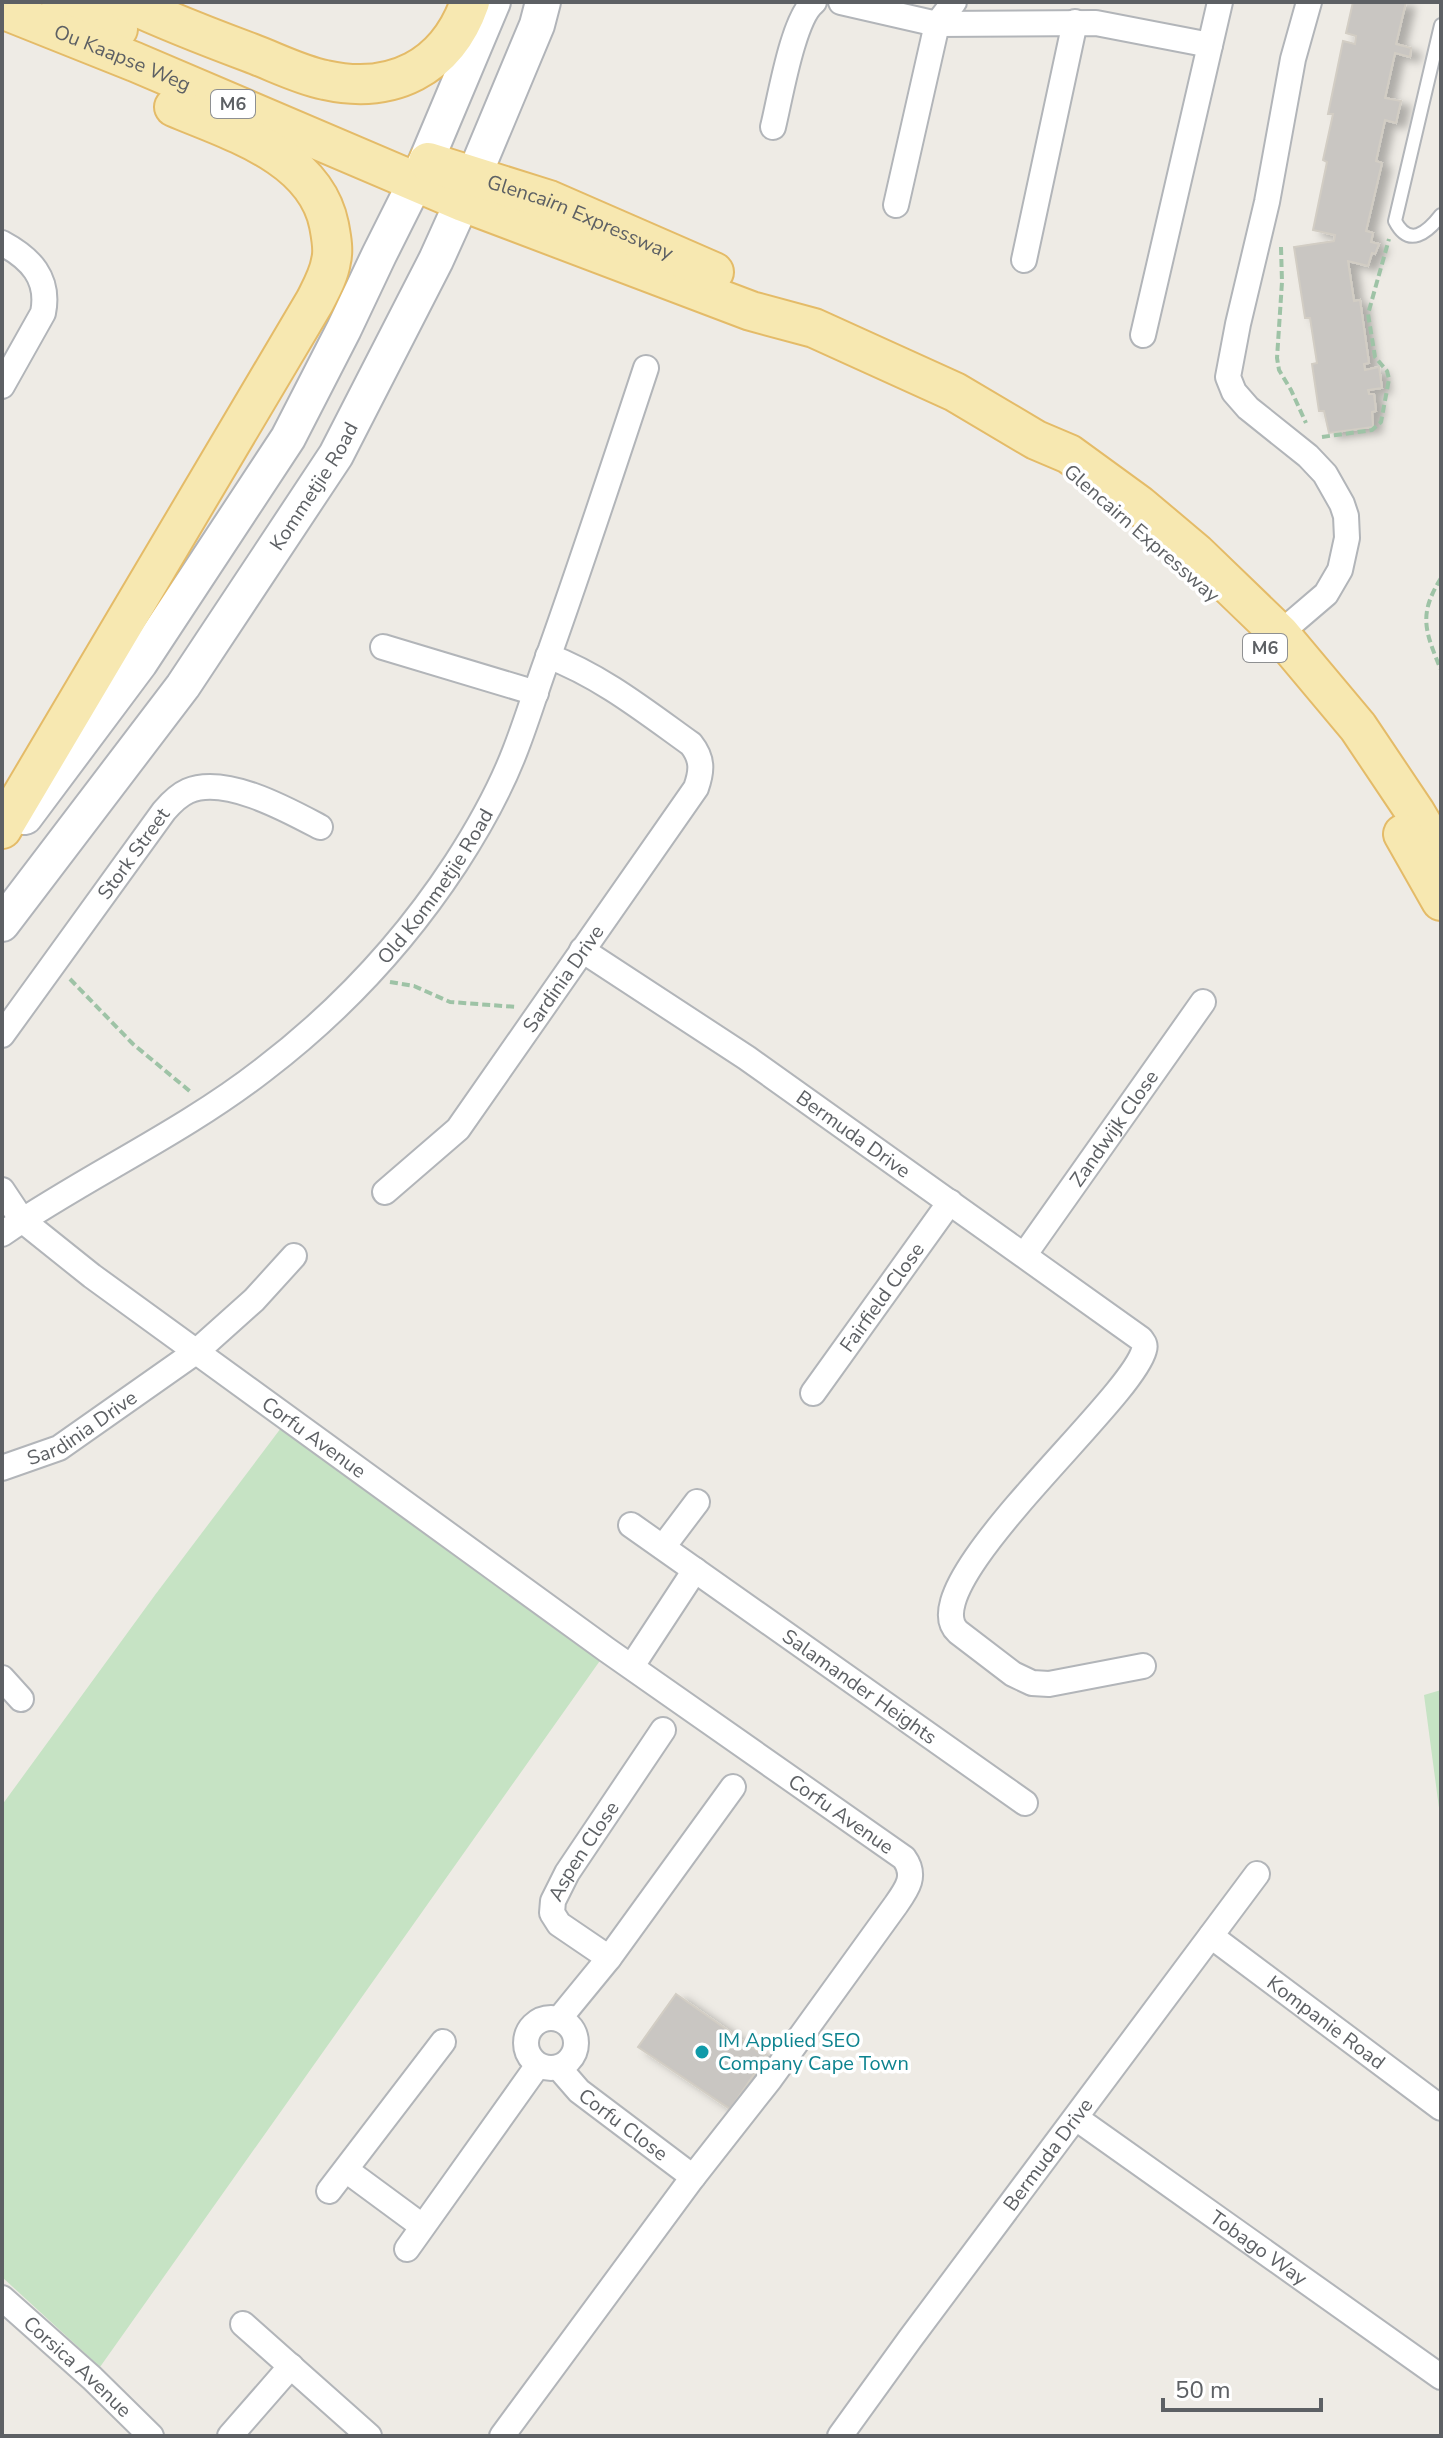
<svg xmlns="http://www.w3.org/2000/svg" width="1443" height="2438" font-family="'Nunito Sans',sans-serif">
	<defs>
		<filter id="shadow"><feDropShadow dx="9" dy="5" stdDeviation="4" flood-color="#0004"/></filter>
	</defs>
	<rect width="100%" height="100%" fill="#eeebe5"/>
	<path fill="#c6e3c4" d="M281 1428 604 1655 100 2367 2 2277V1805L155 1595Z
		M1441 1690V1823L1424 1695Z"/>
	<path fill="#c9c6c2" stroke="#d2cdc4" stroke-width="2" filter="url(#shadow)" d="M1353 2H1406L1396 44 1411 48 1410 57 1395 53 1385 98 1401 101 1396 123 1385 120 1376 161 1382 163 1366 231 1373 233 1371 242 1379 244 1375 254 1372 253 1368 266 1348 261 1354 301 1360 300 1369 363 1364 364 1365 370 1379 367 1382 388 1368 390 1369 394H1374L1376 411 1372 412 1373 427 1329 433 1324 411H1319L1312 364 1317 363 1310 318H1305L1294 247 1334 241 1335 235 1313 230 1327 162 1323 160 1333 114H1328L1343 41 1355 44 1356 36 1346 33Z
		M676 1994 766 2057 730 2109 638 2047Z"/>
	<g fill="none" stroke-linecap="round" stroke-linejoin="round">
		<g stroke="#b2b5b9" stroke-width="16">
			<path id="lane" d="M1441 25 1395 221C1409 248 1427 233 1441 215"/>
		</g>
		<g stroke="#b2b5b9" stroke-width="28">
			<g id="street">
				<path d="M841 2 937 24 1096 23 1210 45"/>
				<path d="M773 127C780 99 793 18 814 2"/>
				<path d="M896 205 937 24 954 2"/>
				<path d="M2 243C30 258 50 278 43 313L2 386"/>
				<path d="M1024 260 1075 22"/>
				<path d="M1143 335 1220 2"/>
				<path d="M383 647 536 693"/>
				<path d="M1264 647 1326 594 1340 570 1347 538 1346 516 1342 504 1325 474 1308 456 1248 408 1234 392 1228 377 1238 324 1267 202 1293 59 1309 2"/>
				<path id="s1" d="M582 950 747 1058 1141 1339C1144 1344 1146 1344 1144 1350 1130 1402 909 1587 958 1632L1013 1674 1032 1683 1049 1684 1143 1666"/>
				<path id="s2" d="M2 1035 164 811C170 804 179 795 188 791 225 775 288 810 320 827"/>
				<path id="s3" d="M2 1190 22 1220 92 1276 607 1650 904 1858C917 1876 907 1889 895 1906L770 2079 693 2177 502 2436"/>
				<path id="s4" d="M385 1192 458 1129 696 788C702 771 703 759 691 744 645 711 601 676 548 656"/>
				<path id="s5" d="M2 1234C87 1176 182 1133 263 1070 339 1012 403 944 456 863 478 829 500 790 515 751 528 718 538 683 551 649 584 556 615 462 646 368"/>
				<path id="s6" d="M1025 1254 1203 1002"/>
				<path id="s7" d="M813 1393 950 1202"/>
				<path id="s8" d="M2 1468 59 1448 197 1351 254 1300 294 1256"/>
				<path id="s9" d="M631 1525 1025 1803"/>
				<path d="M663 1547 697 1502"/>
				<path d="M632 1666 695 1570"/>
				<path d="M2 1678 21 1699"/>
				<path id="s10" d="M1211 1936 1441 2108"/>
				<path id="s11" d="M609 1958 559 1924 552 1913 553 1901 567 1873 663 1730"/>
				<circle cx="551" cy="2043" r="25"/>
				<path d="M559 2019 609 1958 733 1787"/>
				<path id="s12" d="M559 2068 579 2091 693 2177"/>
				<path id="s13" d="M1076 2118 1441 2377"/>
				<path d="M346 2170 422 2226"/>
				<path d="M329 2191 443 2042"/>
				<path d="M407 2249 538 2065"/>
				<path id="s14" d="M2 2298 92 2378 151 2436"/>
				<path d="M243 2324 369 2436"/>
				<path d="M230 2436 291 2366"/>
				<path id="s15" d="M840 2436 910 2339 1257 1874"/>
			</g>
		</g>
		<g stroke="#b1b4b9" stroke-width="38">
			<g id="secondary">
				<path d="M25 817 140 663 288 438 344 329 379 255 426 161 493 2"/>
				<path id="s16" d="M2 924 183 686 336 455 436 260 473 178 537 25 543 2"/>
			</g>
		</g>
		<g stroke="#e4bb68" stroke-width="42">
			<g id="primary">
				<path d="M61 2 118 29"/>
				<path d="M126 2C167 21 208 37 251 53 275 62 300 75 325 80 392 95 447 68 470 2"/>
				<path id="s17" d="M2 9 135 62 463 202 751 311 814 328 955 392 1036 440 1069 454 1139 505 1196 553 1280 634 1358 727 1415 812 1441 856"/>
				<path id="s18" d="M428 162 549 200 714 272"/>
				<path d="M2 829 315 301C321 289 329 275 331 261 334 250 331 236 329 225 315 155 230 131 174 107"/>
				<path d="M1403 834 1441 901"/>
			</g>
		</g>
		<path stroke="#9ec3a6" stroke-width="4" stroke-dasharray="8 4" stroke-linecap="butt" d="M1281 247 1282 282 1277 358 1279 370 1291 390 1306 423
			M1322 437 1372 430 1381 422 1389 379 1387 371 1375 357 1368 314 1389 239
			M1441 578C1418 615 1425 631 1441 670
			M70 979 133 1044 192 1093
			M390 982 414 986 450 1002 517 1007"/>
		<use href="#lane" stroke="#fff" stroke-width="12"/>
		<use href="#street" stroke="#fff" stroke-width="24"/>
		<use href="#secondary" stroke="#fff" stroke-width="34"/>
		<use href="#primary" stroke="#f7e8b1" stroke-width="38"/>
	</g>
	<circle fill="#0f9aa8" stroke="#fff" stroke-width="3" cx="702" cy="2052" r="8"/>
	<g text-anchor="middle" stroke-width="7" stroke-linejoin="round" paint-order="stroke">
		<g fill="#fff" stroke="#8e9092" stroke-width="2">
			<rect x="211" y="90" width="44" height="28" rx="6"/>
			<rect x="1243" y="634" width="44" height="28" rx="6"/>
		</g>
		<g font-size="18" font-weight="bold" fill="#5d6064">
			<text x="233" y="110">M6</text>
			<text x="1265" y="654">M6</text>
		</g>
		<g font-size="20" fill="#5d6064" stroke="#fff">
			<text dy="7" stroke="none"><textPath href="#s17" startOffset="130">Ou Kaapse Weg</textPath></text>
			<text dy="7" stroke="none"><textPath href="#s18" startOffset="162">Glencairn Expressway</textPath></text>
			<text dy="7" stroke="none"><textPath href="#s16" startOffset="538">Kommetjie Road</textPath></text>
			<text transform="translate(1142 533) rotate(41)" y="7">Glencairn Expressway</text>
			<text dy="7" stroke="none"><textPath href="#s2" startOffset="224">Stork Street</textPath></text>
			<text dy="7" stroke="none"><textPath href="#s5" startOffset="562">Old Kommetjie Road</textPath></text>
			<text dy="7" stroke="none"><textPath href="#s4" startOffset="280">Sardinia Drive</textPath></text>
			<text dy="7" stroke="none"><textPath href="#s6" startOffset="154">Zandwijk Close</textPath></text>
			<text dy="7" stroke="none"><textPath href="#s1" startOffset="328">Bermuda Drive</textPath></text>
			<text dy="7" stroke="none"><textPath href="#s7" startOffset="118">Fairfield Close</textPath></text>
			<text dy="7" stroke="none"><textPath href="#s8" startOffset="90">Sardinia Drive</textPath></text>
			<text dy="7" stroke="none"><textPath href="#s3" startOffset="400">Corfu Avenue</textPath></text>
			<text dy="7" stroke="none"><textPath href="#s9" startOffset="280">Salamander Heights</textPath></text>
			<text dy="7" stroke="none"><textPath href="#s3" startOffset="1048">Corfu Avenue</textPath></text>
			<text dy="7" stroke="none"><textPath href="#s11" startOffset="144">Aspen Close</textPath></text>
			<text dy="7" stroke="none"><textPath href="#s10" startOffset="144">Kompanie Road</textPath></text>
			<text dy="7" stroke="none"><textPath href="#s12" startOffset="86">Corfu Close</textPath></text>
			<text dy="7" stroke="none"><textPath href="#s15" startOffset="350">Bermuda Drive</textPath></text>
			<text dy="7" stroke="none"><textPath href="#s13" startOffset="224">Tobago Way</textPath></text>
			<text dy="7" stroke="none"><textPath href="#s14" startOffset="102">Corsica Avenue</textPath></text>
		</g>
		<g font-size="20" fill="#0d838f" stroke="#fff" text-anchor="start">
			<text x="718" y="2047">IM Applied SEO<tspan x="718" dy="23">Company Cape Town</tspan></text>
		</g>
	</g>
	<rect width="1443" height="2438" fill="none" stroke="#5d6064" stroke-width="8"/>
	<path d="M1163 2398v12h158v-12" fill="none" stroke="#5d6064" stroke-width="4"/>
	<text x="1175" y="2398" font-size="24" fill="#5d6064" stroke="#ffffff" stroke-width="6" paint-order="stroke">50 m</text>
</svg>
